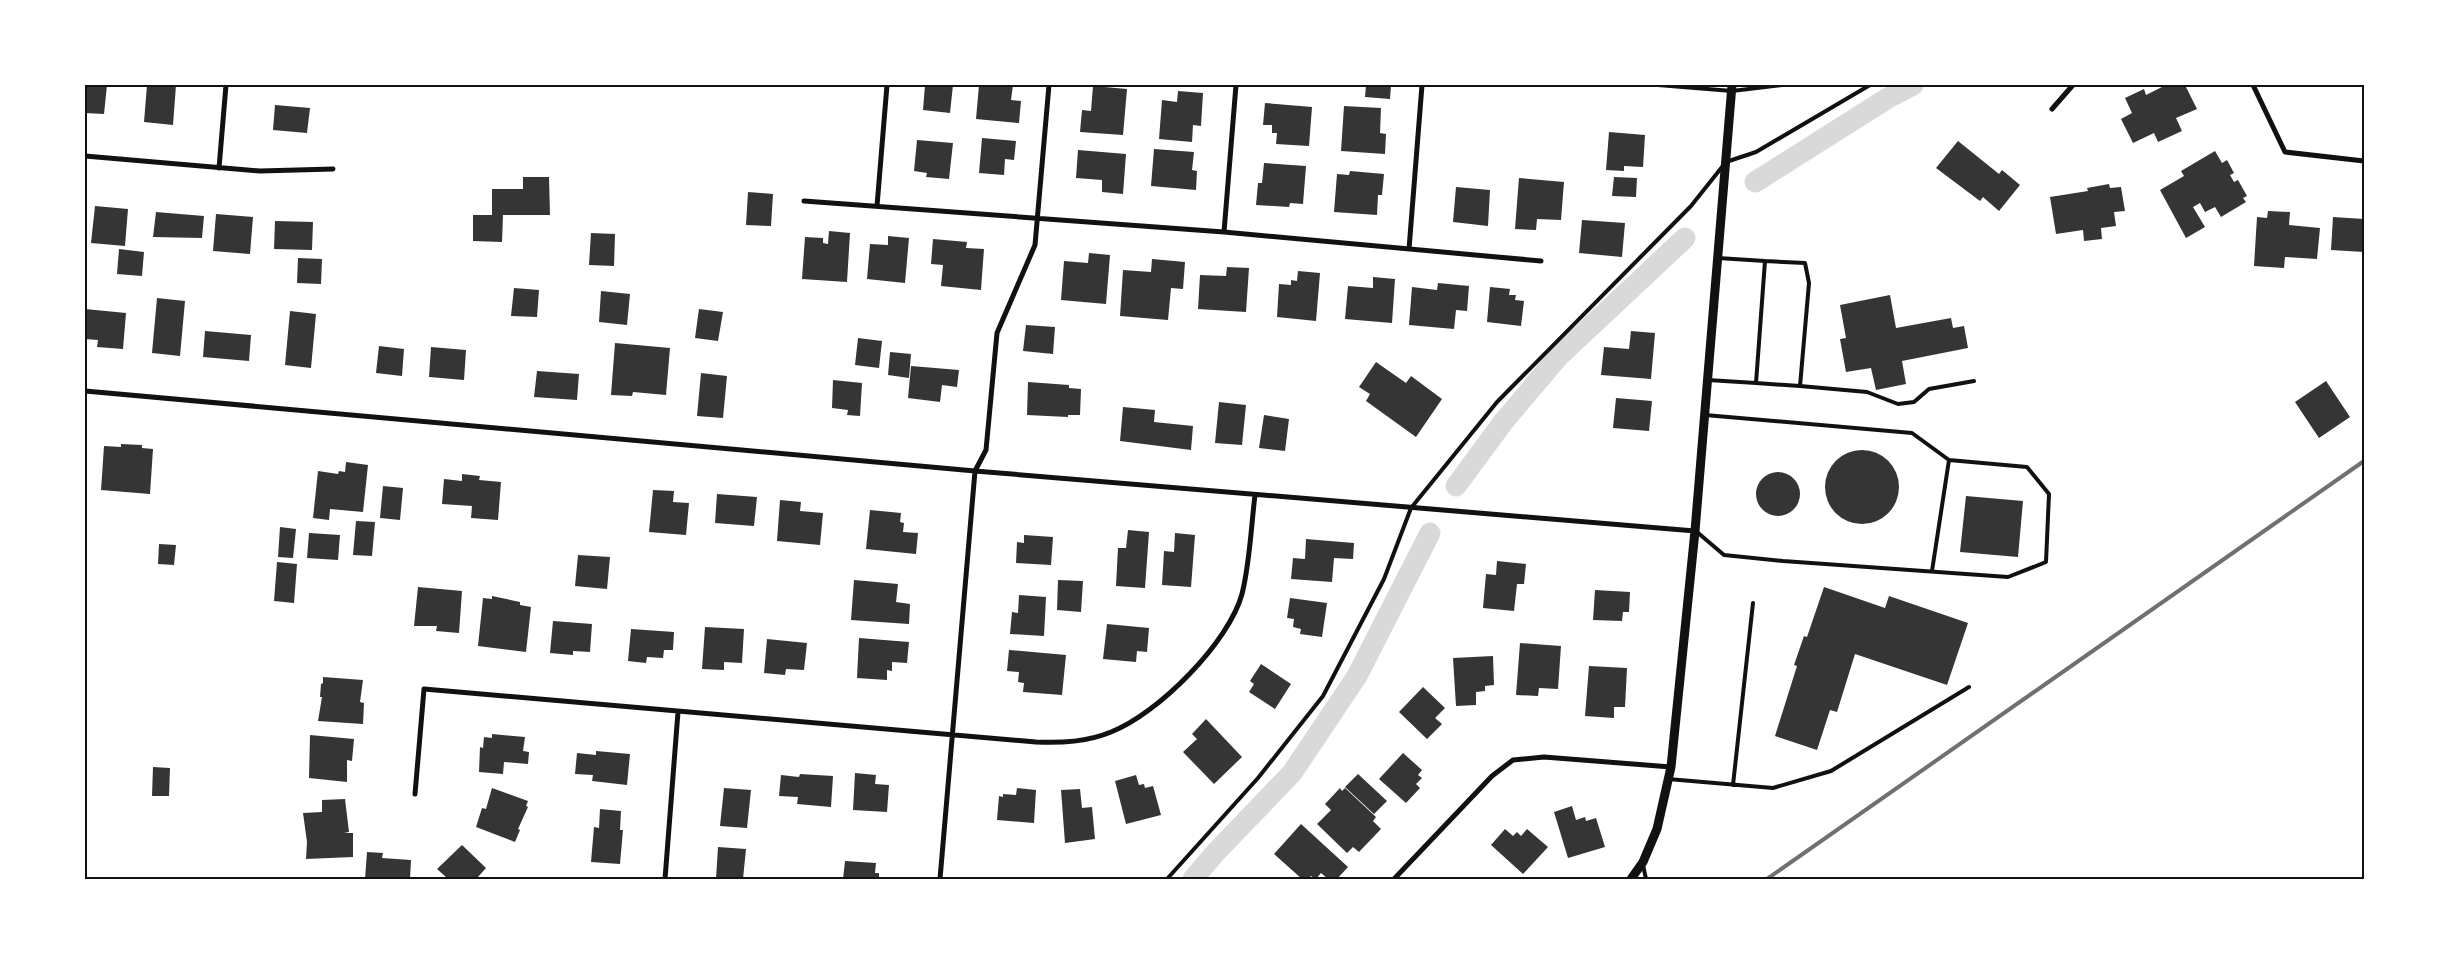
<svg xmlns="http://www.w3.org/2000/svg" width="2449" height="964" font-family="'Nunito Sans',sans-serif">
	<rect width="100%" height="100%" fill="#fff"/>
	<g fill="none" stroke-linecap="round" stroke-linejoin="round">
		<path stroke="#d9d9d9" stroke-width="21" d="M1755 182 1888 98 1913 85
			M1456 486 1504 421 1559 356 1685 238
			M1193 879 1216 852 1292 773 1357 676 1430 533"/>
	</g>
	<path fill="#353535" d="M85 85H107L104 114 85 113Z
		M147 85H176L173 125 144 122Z
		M925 85H953L950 113 923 110Z
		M979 85H1013L1011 100 1021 101 1019 123 976 119Z
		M1366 85H1391L1390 99 1365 97Z
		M2166 85H2185L2197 109 2176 118 2182 131 2158 142 2154 133 2133 143 2121 119 2132 113 2125 98 2144 89 2146 95Z
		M1093 86 1127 89 1123 135 1080 132 1082 110 1091 111Z
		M1178 91 1203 93 1201 126 1193 125 1192 142 1159 139 1162 100 1177 102Z
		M1265 103 1312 107 1309 146 1276 144 1277 133H1272V125H1263Z
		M275 105 310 108 307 133 273 130Z
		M1344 106 1381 108 1380 133 1386 134 1385 154 1341 151Z
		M1609 132 1645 135 1643 167 1624 166V171L1606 170Z
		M982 138 1016 141 1014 160 1005 159 1004 175 979 173Z
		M917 140 953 143 949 179 926 177 927 173 914 171Z
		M1958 141 1999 174 2002 170 2020 185 1999 211 1983 197 1980 201 1936 168Z
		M1154 149 1194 152 1192 170 1197 171 1196 190 1151 186Z
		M1078 150 1126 154 1123 194 1102 192V180L1076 178Z
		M2215 151 2222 163 2227 160 2234 173 2230 175 2234 182 2238 180 2247 196 2243 198 2246 202 2221 217 2215 207 2205 212 2200 203 2193 207 2205 227 2186 238 2160 190 2184 176 2181 171Z
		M1264 163 1306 166 1303 204 1290 203 1289 207 1256 205 1258 183H1262Z
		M1350 171 1384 174 1382 195H1378L1377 215 1334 212 1337 174 1349 175Z
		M523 177H549L550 215H503L502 242 473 241V215H492V189H523Z
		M1614 177 1637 178 1636 197 1612 196Z
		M1519 178 1564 182 1561 220 1537 219 1536 230 1515 229Z
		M2109 184 2110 188 2121 187 2125 211 2114 212 2116 226 2101 228 2102 239 2084 241 2083 230 2056 234 2050 197 2088 191 2087 188Z
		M1456 187 1490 190 1488 226 1453 222Z
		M748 192 773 194 771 226 746 225Z
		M95 206 128 209 125 246 91 243Z
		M2268 211 2290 212 2289 225 2320 228 2317 259 2285 257 2284 268 2254 266 2257 217 2267 218Z
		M156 212 204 216 202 238 153 237Z
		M216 214 253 217 250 254 213 251Z
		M2333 217 2364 219V252L2331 250Z
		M1582 220 1625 223 1622 257 1579 253Z
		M275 221 313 222 312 250 274 249Z
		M829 231 850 233 847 282 802 279 805 237 823 238V243L828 244Z
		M591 233 615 234 614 266 589 265Z
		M888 236 909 238 905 283 867 279 870 244 888 245Z
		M933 239 967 242 966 248 984 249 981 290 941 286 943 265 931 264Z
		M119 249 144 252 142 276 117 274Z
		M1089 253 1110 255 1106 304 1061 300 1064 261 1088 263Z
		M298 258 322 259 321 284 297 283Z
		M1152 259 1185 262 1183 289 1171 288 1168 320 1120 316 1123 270 1151 272Z
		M1227 267 1249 268 1246 312 1198 309 1200 275 1226 276Z
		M1298 271 1320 273 1316 321 1277 317 1279 284 1291 285V280L1297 281Z
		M1373 277 1395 279 1392 323 1345 319 1348 286 1373 288Z
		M1438 283 1469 286 1467 311 1456 310 1454 329 1409 325 1412 287 1437 290Z
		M1490 287 1510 289 1509 295H1516L1515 300 1524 301 1521 326 1487 322Z
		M514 288 539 290 537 317 511 316Z
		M601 291 630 294 627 325 599 322Z
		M1890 295 1896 328 1951 318 1953 328 1964 326 1968 348 1902 361 1906 384 1876 390 1871 368 1846 372 1840 339 1846 338 1840 305Z
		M157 298 185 301 180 356 152 353Z
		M85 309 126 313 123 349 97 347 98 340 85 339Z
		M699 309 723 312 718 341 695 338Z
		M290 311 316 314 311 368 285 365Z
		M1026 325 1055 327 1053 354 1023 351Z
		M205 331 251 335 249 361 203 357Z
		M1631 331 1655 333 1651 379 1601 375 1604 347 1629 349Z
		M858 338 882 341 879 368 855 365Z
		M615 343 670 348 666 395 633 392 632 396 611 395Z
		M379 346 404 349 402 376 376 373Z
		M431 347 466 350 464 380 429 377Z
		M890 352 911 354 909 378 888 375Z
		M1376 362 1406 383 1411 376 1442 399 1416 437 1366 401 1370 394 1359 387Z
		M911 366 959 370 957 387 942 385 940 402 908 398Z
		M537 371 579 374 577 400 534 397Z
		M701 373 727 376 723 418 697 416Z
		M833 380 862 383 860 416 847 415 848 410 832 408Z
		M2326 381 2350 417 2319 438 2295 402Z
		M1028 382 1069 385V388L1081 389 1080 415H1068V417L1027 415Z
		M1616 398 1652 401 1649 431 1613 428Z
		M1219 402 1246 405 1242 445 1215 443Z
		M1123 407 1155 410 1154 422 1193 426 1191 450 1120 441Z
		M1264 415 1289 419 1285 451 1259 448Z
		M121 444 142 445V448L153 449 150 494 101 490 104 446 121 447Z
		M1825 487a37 37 0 1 1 74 0a37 37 0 1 1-74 0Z
		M346 462 368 465 363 512 330 509 329 520 313 518 318 471 338 474 339 471 345 472Z
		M1756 494a22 22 0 1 1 44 0a22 22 0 1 1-44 0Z
		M462 474 480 476 479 480 501 482 498 520 471 518 472 506 442 504 444 479 462 481Z
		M383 486 403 488 400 520 380 518Z
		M653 490 674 491 673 502 689 503 686 535 649 532Z
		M717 494 757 497 754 526 715 523Z
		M1966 496 2023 501 2018 557 1960 552Z
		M780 500 801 502 800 511 823 513 820 545 777 541Z
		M870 510 901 513 900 522 904 523 903 532 918 533 916 554 866 549Z
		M356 521 375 522 372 556 353 555Z
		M280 527 296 529 293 558 278 557Z
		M1128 530 1149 532 1145 588 1116 586 1118 548H1126Z
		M309 533 340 535 338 560 307 558Z
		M1175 533 1195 535 1191 587 1162 585 1164 551 1174 552Z
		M1024 535 1053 537 1051 565 1016 563 1017 542 1024 543Z
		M1306 539 1354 543 1353 559 1334 558 1332 582 1291 579 1293 558 1305 559Z
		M159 544 176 545 174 565 158 564Z
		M578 555 610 557 607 589 575 586Z
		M1497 561 1526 564 1524 584H1517L1514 611 1483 608 1486 574 1496 575Z
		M277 562 297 564 294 603 274 601Z
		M854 580 898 584 896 602 910 604 909 624 851 620Z
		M1058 580 1083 581 1081 612 1057 610Z
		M418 587 462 591 459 633 436 631 437 626H414Z
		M1824 587 1885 608 1889 596 1968 623 1947 685 1855 654 1837 712 1830 710 1817 750 1775 736 1797 666 1794 665 1804 636 1807 637Z
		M1595 590 1630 592 1629 612H1623L1622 621 1593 620Z
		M1019 595 1046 597 1044 636 1010 634 1012 612 1018 613Z
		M492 596 520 602V605L531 607 526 652 478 646 483 598 492 599Z
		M1290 598 1327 603 1322 637 1300 634 1301 629 1293 627 1294 619 1287 618Z
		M553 621 592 624 590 652 573 651V655L550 653Z
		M1107 624 1149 628 1147 652 1137 651 1136 662 1103 659Z
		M705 627 744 629 742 663 724 662V670L702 669Z
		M631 629 674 632 673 650H664L663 658 647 657 646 663 628 661Z
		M859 638 909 642 907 663 892 662V671L887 670V680L857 678Z
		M767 639 807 643 804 670 786 669 785 675 764 673Z
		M1520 643 1561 646 1558 689 1539 688 1538 696 1516 695Z
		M1009 650 1066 655 1062 695 1023 692 1024 683 1018 682 1019 672 1007 671Z
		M1493 656 1494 685 1485 686V691L1476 692V705L1456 706 1453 658Z
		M1261 664 1291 684 1275 709 1249 692 1254 684 1250 681Z
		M1589 666 1627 668 1625 707H1614V718L1585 716Z
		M323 677 363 680 360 702 364 703 363 724 318 721 322 697H320L321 684 323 683Z
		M1423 687 1445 708 1435 718 1442 724 1427 739 1399 712Z
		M1206 719 1242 757 1214 784 1183 752 1197 739 1192 734Z
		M492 734 525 737 523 751 529 752 528 764 504 762 503 774 479 772 480 747 483 748 484 737 492 738Z
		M310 735 354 739 352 761 347 760V782L309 778Z
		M596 751 630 754 627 785 592 781 593 775 575 774 577 753 596 755Z
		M1403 753 1422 770 1418 775 1422 778 1416 784 1420 788 1406 803 1379 779Z
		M153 767 170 768 169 796H152Z
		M855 773 876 775 875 784 889 785 887 812 853 810Z
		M800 774 833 776 831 807 797 804 798 797 779 796 781 775 799 777Z
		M1358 774 1387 801 1374 814 1345 787Z
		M1136 775 1139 785 1144 784 1145 788 1153 786 1161 815 1126 824 1115 781Z
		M492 788 528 801 526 806 528 807 518 829 520 830 515 842 476 827 482 808 486 809Z
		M724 788 751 790 747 828 720 826Z
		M1017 788 1036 790 1034 823 997 820 999 796 1003 797V794L1016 795Z
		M1340 788 1342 791 1345 788 1376 817 1373 821 1381 829 1359 852 1353 847 1347 853 1317 824 1331 810 1325 804Z
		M1080 789 1082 808 1092 807 1095 839 1065 843 1061 790Z
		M345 799 349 832 344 833H353V857L306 859 307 842 303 813 322 812V800Z
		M1572 806 1576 820 1585 817 1586 821 1596 818 1605 847 1568 858 1554 812Z
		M600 809 621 811 620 830H623L620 864 591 862 594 827 599 828Z
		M1301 824 1348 867 1337 879H1328L1321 873 1316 879 1311 876 1308 879H1302L1274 854Z
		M1505 829 1513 836 1517 832 1521 836 1527 829 1548 847 1523 874 1491 845Z
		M462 845 486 868 478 877 480 879H444L446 877 437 869Z
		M718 847 746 849 743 879H716Z
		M367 852 383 853 382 858 411 860 410 879H365Z
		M845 861 876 863 875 873H879V879H843Z"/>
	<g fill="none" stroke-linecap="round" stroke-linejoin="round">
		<path stroke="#111" stroke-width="4" d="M1658 85 1732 91 1782 85
			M1708 380 1756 383 1765 261 1718 258
			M1756 383 1800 386 1809 283 1805 263 1765 261
			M1800 386 1867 392 1898 404 1914 402 1929 389 1974 381
			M1697 532 1724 555 1783 561 2008 577 2046 562 2049 494 2027 467 1949 460 1912 433 1705 415
			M1932 571 1949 460
			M1668 779 1773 788 1831 771 1969 687
			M1733 785 1753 603
			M1643 865 1646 879
			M1167 879 1258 778 1323 696 1384 579 1411 508 1497 402 1691 206 1726 162 1756 152 1870 85"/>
		<path stroke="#111" stroke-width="5" d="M2253 85 2285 152 2364 161
			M2052 109 2073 85
			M85 156 260 171 333 169
			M219 168 226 85
			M804 201 1224 232 1541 261
			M877 206 887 85
			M1224 232 1236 85
			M1409 249 1422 85
			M85 391 975 471 1695 531
			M415 794 424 689 1036 742C1062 743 1087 742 1111 732 1158 714 1229 642 1242 594 1250 562 1251 527 1255 495
			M665 879 678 712
			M940 879 975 471 986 450 997 333 1035 245 1049 85
			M1394 879 1492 776 1513 760 1544 757 1671 767"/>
		<path stroke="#111" stroke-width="9" d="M1631 879 1643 862 1657 829 1671 767 1695 531 1732 85"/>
		<path stroke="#707070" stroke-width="4" d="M1767 879 2364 461"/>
	</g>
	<rect width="2449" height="964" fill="none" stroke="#ffffff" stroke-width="172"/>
	<rect x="86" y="86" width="2277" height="792" fill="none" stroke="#111" stroke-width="2"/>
</svg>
